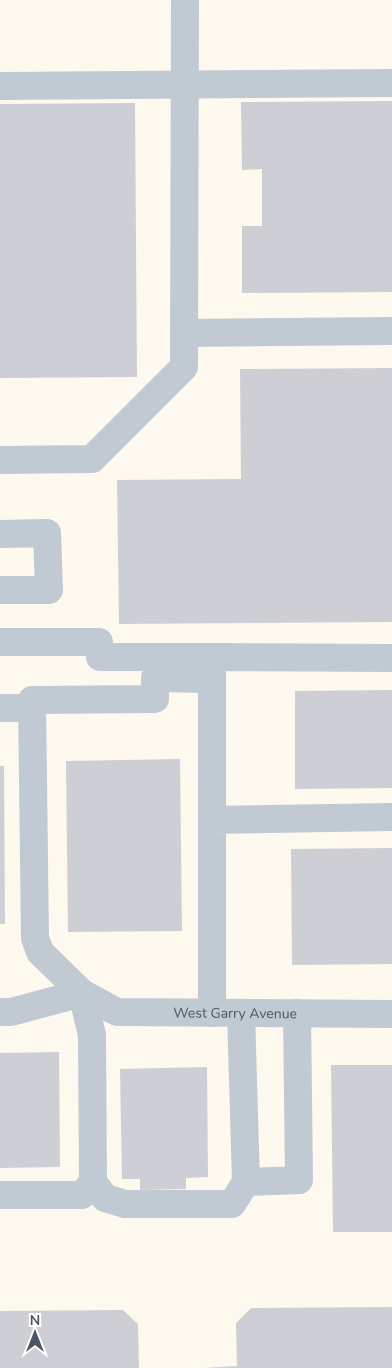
<svg xmlns="http://www.w3.org/2000/svg" width="392" height="1368" font-family="'Nunito Sans',sans-serif">
	<rect width="100%" height="100%" fill="#f5f3f3"/>
	<path fill="#fdf9ef" d="M0 0H392V1368H0Z"/>
	<path fill="#cdcfd5" d="M392 101V292L242 293V226H262V169L242 170 241 102Z
		M135 103 137 377 0 378V104Z
		M392 368V622L119 624 117 480 241 479 240 369Z
		M392 690V788L295 789V691Z
		M180 759 182 931 68 932 66 761Z
		M0 766H4L5 924H0Z
		M392 848V964L292 965 291 849Z
		M59 1052 60 1167 0 1168V1053Z
		M331 1065H392V1232H333Z
		M207 1067 208 1177 186 1178V1189L140 1190V1179H122L120 1069Z
		M392 1307V1368H204L237 1366 236 1323 251 1308Z
		M123 1310 138 1324 139 1368H0V1311Z"/>
	<g fill="none" stroke-linecap="round" stroke-linejoin="round">
		<g stroke="#c1cad2" stroke-width="28">
			<path d="M0 86 392 83"/>
			<path d="M184 333 392 331"/>
			<path d="M0 460 92 459 184 367 185 0"/>
			<path d="M0 534 47 533 49 590H0"/>
			<path d="M0 642H99L100 657H212"/>
			<path d="M0 708H32"/>
			<path d="M212 820V657L392 658"/>
			<path id="s1" d="M82 993 117 1012 392 1014"/>
			<path d="M0 1012H11L82 993"/>
			<path d="M212 1013V820L392 817"/>
			<path d="M93 1182 105 1198 125 1204H232L246 1182 241 1013"/>
			<path d="M246 1182 299 1180 297 1013"/>
			<path d="M0 1195H82L93 1182 92 1035 82 993 40 952 35 938 32 700 155 699V678L212 679"/>
		</g>
	</g>
	<g text-anchor="middle" stroke-width="4.5" stroke-linejoin="round" paint-order="stroke">
		<g font-size="14" fill="#4a5661" stroke="#fff">
			<text dy="5" stroke="none"><textPath href="#s1" startOffset="158">West Garry Avenue</textPath></text>
		</g>
	</g>
	<g transform="translate(35 1333)" stroke="#ffffff" stroke-width="4" paint-order="stroke">
	<path d="M0-4L9 19L0 12L-9 19Z" fill="#4a5661"/>
	<text y="-8" font-size="14" font-weight="bold" text-anchor="middle" fill="#4a5661">N</text>
	</g>
</svg>
